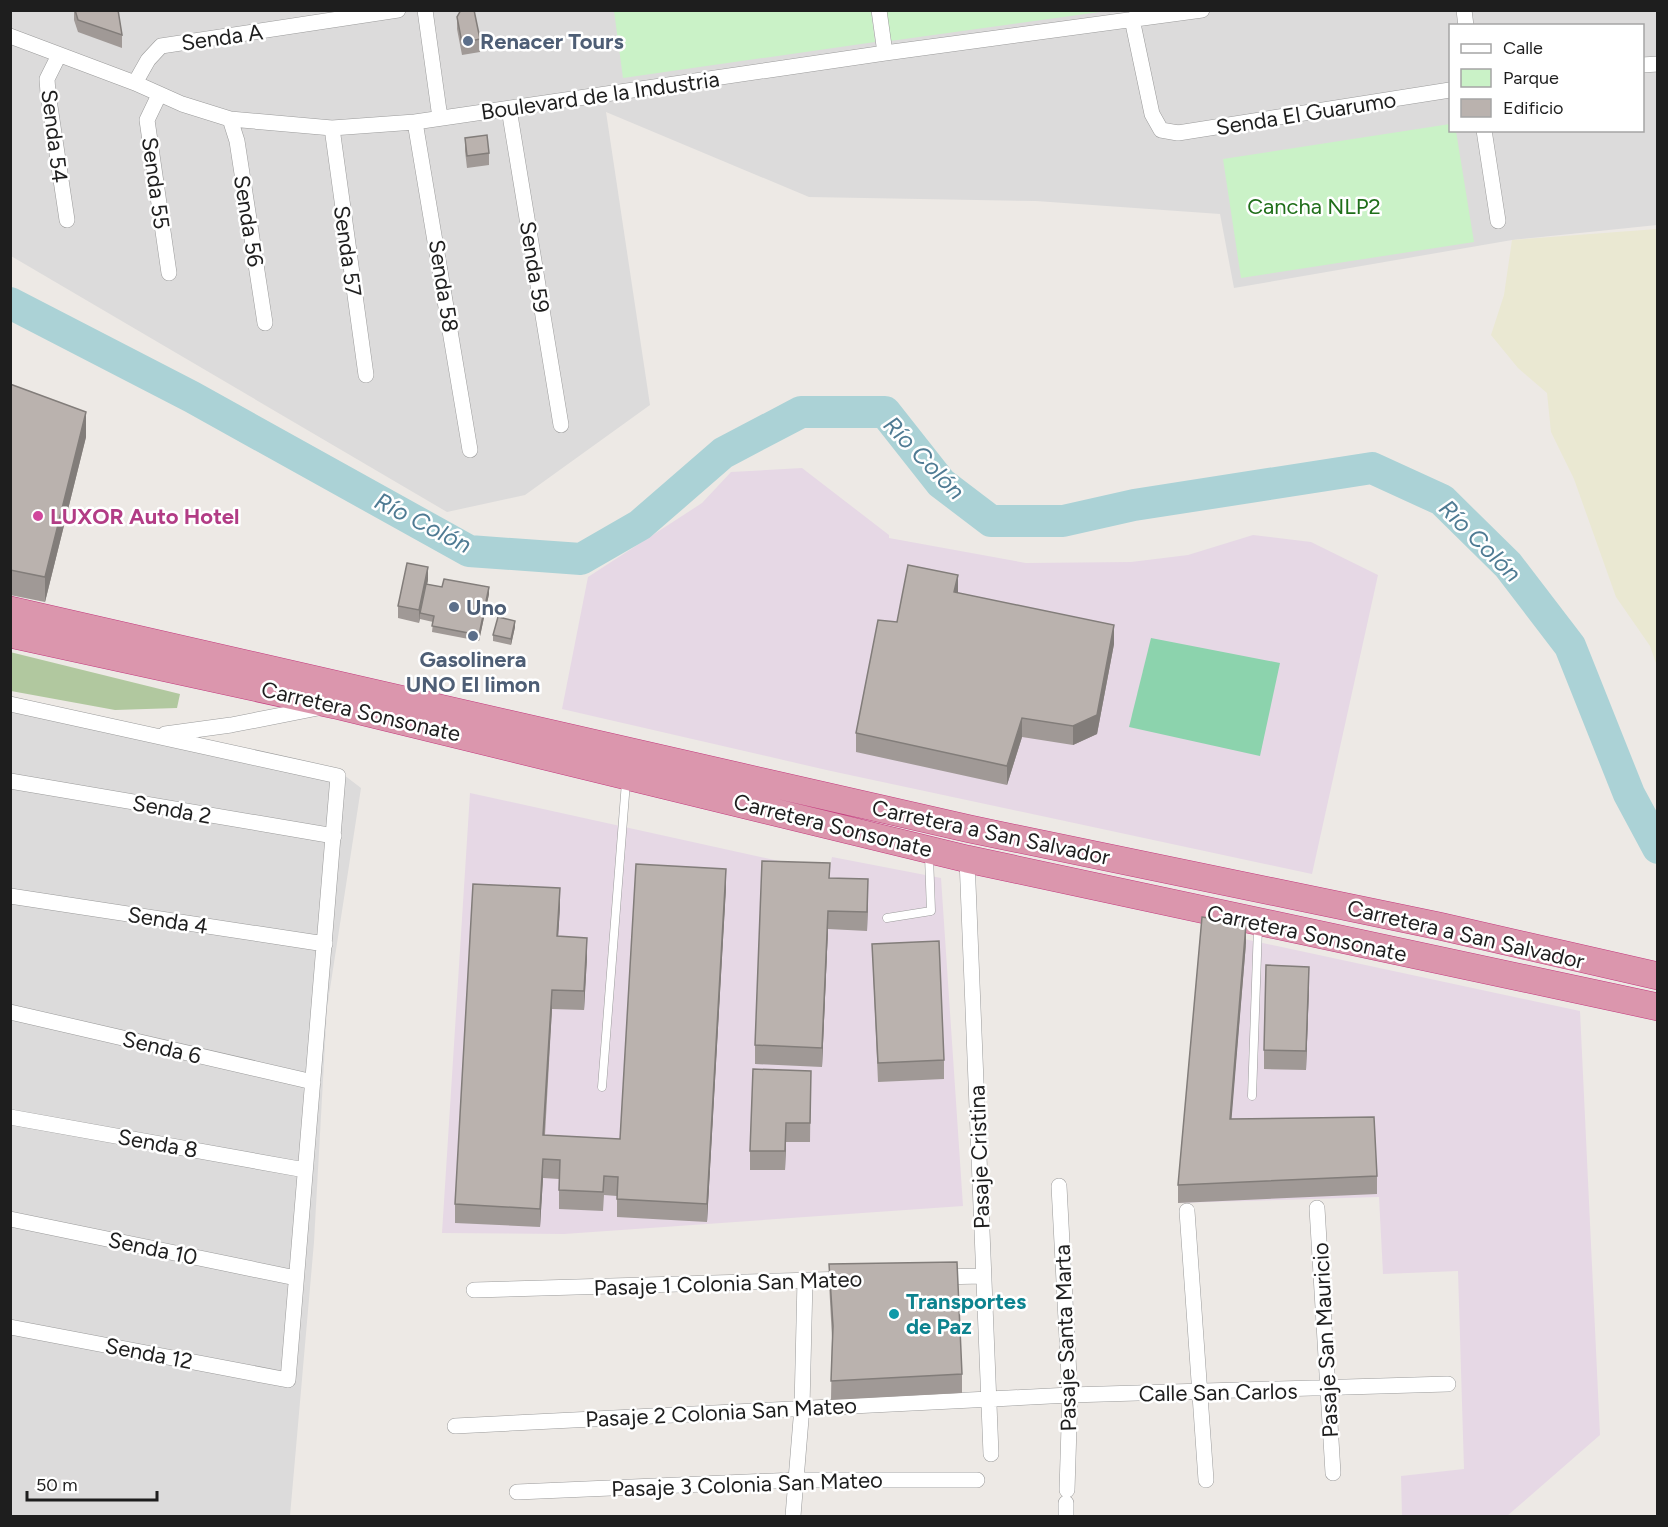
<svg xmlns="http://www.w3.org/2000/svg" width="1668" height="1527" font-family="Figtree,sans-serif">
	<rect width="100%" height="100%" fill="#ede9e5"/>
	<path fill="#dcdbdb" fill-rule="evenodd" d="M11 11H1657V225L1512 240 1234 288 1220 214 1036 201 809 197 606 112 650 405 525 495 447 512 11 256ZM1450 26H1642V130H1450Z
		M10 697 344 775 361 788 327 1008 314 1242 290 1516H11Z"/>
	<path fill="#e6d8e5" d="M802 468 889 535V538L1026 563 1131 562 1188 555 1253 535 1311 542 1378 575 1312 874 831 771 562 709 588 577 702 503 731 472Z
		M470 793 829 872 832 857 941 878 963 1206 564 1234 442 1233Z
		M1202 930 1580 1011 1600 1435 1507 1516H1402L1401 1476 1464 1469 1458 1271 1383 1274 1379 1197 1178 1203Z"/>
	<path fill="#eae8d2" d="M1657 229H1658L1657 666 1650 646 1616 597 1574 479 1551 432 1547 393 1518 368 1491 335 1504 295 1512 240Z"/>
	<path fill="#b1c89f" d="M10 652 180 694 177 708 115 710 11 691Z"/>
	<path fill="#caf2c7" d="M878 10 1107 11 883 42Z
		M614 11H871L875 42 623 78Z
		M1450 124V130L1456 131 1474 242 1241 278 1223 159Z"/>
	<path fill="#8cd3ad" d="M1151 638 1280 663 1260 756 1129 727Z"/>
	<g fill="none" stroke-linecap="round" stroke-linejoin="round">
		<path stroke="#abd2d6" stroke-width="32" d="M10 303 192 397 469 551 581 559 640 525 723 453 801 412H885L941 483 991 521H1063L1134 505 1372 468 1442 500 1508 565 1570 646 1629 794 1658 848"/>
		<g stroke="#9b9b9b" stroke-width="9">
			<path id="lane" d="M887 918 931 911 929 856
				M602 1087 626 782
				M1252 1096 1258 927"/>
		</g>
		<g stroke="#9b9b9b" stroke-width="16">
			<path id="street" d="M425 10 440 118
				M879 10 885 53
				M1464 10 1466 26
				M1132 19 1152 114 1161 130 1178 133 1450 90
				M10 36 135 83 182 104 230 119 332 128 415 122 885 53 1202 10
				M59 55 47 79 48 93 67 220
				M1642 65 1658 64
				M135 83 148 60 161 46 398 10
				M159 95 147 120 169 273
				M509 109 561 425
				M230 119 237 141 265 323
				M415 122 470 450
				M332 128 366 375
				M1484 130 1498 221
				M10 704 338 776 288 1380 10 1327
				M165 734 231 725 318 708
				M10 781 334 836
				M967 859 991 1454
				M10 896 325 944
				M10 1012 313 1082
				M10 1117 305 1170
				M1059 1186 1070 1395 1067 1490
				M1317 1208 1333 1473
				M1187 1211 1206 1480
				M10 1219 296 1278
				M938 1277 983 1276
				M474 1290 848 1279
				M455 1426 1070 1395 1448 1384
				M517 1492 796 1480H977
				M1066 1503V1516
				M793 1516 802 1407 805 1280"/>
		</g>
		<g stroke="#c33a7e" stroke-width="28">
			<path id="highway" d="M10 610 970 829 1439 926 1658 976
				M10 634 335 705 967 859 1658 1007"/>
		</g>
		<use href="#lane" stroke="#fff" stroke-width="8"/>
		<use href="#street" stroke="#fff" stroke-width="15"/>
		<use href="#highway" stroke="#db96ad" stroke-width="27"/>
	</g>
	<path fill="#a09996" d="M74 10H118L122 35V48L78 32 74 20Z
		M457 17 480 39V52L462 55 457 29Z
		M465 138 489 153V165L467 168 465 151Z
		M10 384 86 437 45 602 10 595Z
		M428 580 427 584 442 587 489 594 479 641 432 632 433 622 420 619 419 623 398 618V606Z
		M958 593 1114 644 1097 734 1073 745 1022 737 1007 785 856 752V733L897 622Z
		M515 627 511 645 493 641V635Z
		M830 878 868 898 867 931 828 929 822 1067 755 1064V1045Z
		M726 887 707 1222 617 1217V1196L604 1195 603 1211 559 1209V1179L543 1178 540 1227 455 1223V1204L560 907 558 936 587 957 584 1010 552 1009 545 1135 620 1139Z
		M1246 943 1231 1119 1377 1176V1194L1178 1203V1185Z
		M872 944 944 1060V1079L878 1082Z
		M1309 985 1306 1070 1264 1069V1050Z
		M811 1071 810 1142H786L785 1170H750V1151Z
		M829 1264 962 1374V1393L831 1400 832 1338 829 1283Z"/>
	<path fill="#827d7a" d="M86 412V437L45 602V577Z
		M428 567V580L421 614 420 613 419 623V610Z
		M958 575V594L954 592Z
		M489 587V594L479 641V635Z
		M515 621V627L511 645V639Z
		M1114 625V644L1097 734 1073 745V726Z
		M1022 718V737L1007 785V766Z
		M726 869V887L707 1222V1204Z
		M868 879V898L867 931V912Z
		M560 888V907L557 955V936Z
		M828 911V929L822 1067V1048Z
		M1246 924V943L1230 1138V1119Z
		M587 938V957L584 1010V991Z
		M1309 967V985L1306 1070V1051Z
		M552 990V1009L543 1153V1135Z
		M786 1123V1142L785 1170V1151Z
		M543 1159V1178L540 1227V1209Z"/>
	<path fill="#bab2ae" stroke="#827d7a" stroke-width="1.5" d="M75 10H118L122 35 78 20Z
		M461 10H474L480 39 462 43 457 17Z
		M487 135 489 153 467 156 465 138Z
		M10 384 86 412 45 577 10 570Z
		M407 563 428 567 419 610 398 606Z
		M908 565 958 575 954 592 1114 625 1097 715 1073 726 1022 718 1007 766 856 733 878 620 897 622Z
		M444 579 489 587 479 635 432 626 434 616 420 613 426 584 442 587Z
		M498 617 515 621 511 639 493 635Z
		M762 861 830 863 829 878 868 879 867 912 828 911 822 1048 755 1045Z
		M636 864 726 869 707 1204 617 1199 618 1177 604 1176 603 1192 559 1190 560 1160 543 1159 540 1209 455 1204 473 884 560 888 557 936 587 938 584 991 552 990 543 1135 620 1139Z
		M1202 917 1246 924 1230 1119 1374 1117 1377 1176 1178 1185Z
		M939 941 944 1060 878 1063 872 944Z
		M1266 965 1309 967 1306 1051 1264 1050Z
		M753 1069 811 1071 810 1123H786L785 1151H750Z
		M957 1262 962 1374 831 1381 833 1326 829 1264Z"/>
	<g fill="#5c6f8a" stroke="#fff" stroke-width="2">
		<circle cx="468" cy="41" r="6"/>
		<circle cx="454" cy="607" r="6"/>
		<circle cx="473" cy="636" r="6"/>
	</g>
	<circle fill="#d1479c" stroke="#fff" stroke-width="2" cx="38" cy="516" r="6"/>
	<circle fill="#0f9aa8" stroke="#fff" stroke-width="2" cx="894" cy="1314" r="6"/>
	<g text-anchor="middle" stroke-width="5" stroke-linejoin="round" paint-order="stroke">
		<g font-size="22" fill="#1e1e1e" stroke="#fff">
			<text transform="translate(222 37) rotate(-8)" y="8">Senda A</text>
			<text transform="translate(600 95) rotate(-8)" y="8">Boulevard de la Industria</text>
			<text transform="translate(1306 113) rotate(-9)" y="8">Senda El Guarumo</text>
			<text transform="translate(55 136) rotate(83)" y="8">Senda 54</text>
			<text transform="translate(156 183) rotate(82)" y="8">Senda 55</text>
			<text transform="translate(249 221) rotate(81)" y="8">Senda 56</text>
			<text transform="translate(348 251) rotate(82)" y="8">Senda 57</text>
			<text transform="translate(535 267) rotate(81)" y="8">Senda 59</text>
			<text transform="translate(444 286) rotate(81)" y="8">Senda 58</text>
			<text transform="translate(361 711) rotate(13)" y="8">Carretera Sonsonate</text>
			<text transform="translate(172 809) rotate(10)" y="8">Senda 2</text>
			<text transform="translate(833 825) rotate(14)" y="8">Carretera Sonsonate</text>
			<text transform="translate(991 832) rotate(12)" y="8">Carretera a San Salvador</text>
			<text transform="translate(168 920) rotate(9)" y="8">Senda 4</text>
			<text transform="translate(1307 933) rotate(12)" y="8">Carretera Sonsonate</text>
			<text transform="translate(1466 934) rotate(13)" y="8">Carretera a San Salvador</text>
			<text transform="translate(162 1047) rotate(13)" y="8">Senda 6</text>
			<text transform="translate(158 1143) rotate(10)" y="8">Senda 8</text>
			<text transform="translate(979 1157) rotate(-92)" y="8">Pasaje Cristina</text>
			<text transform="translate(153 1248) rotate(12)" y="8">Senda 10</text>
			<text transform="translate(728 1283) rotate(-2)" y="8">Pasaje 1 Colonia San Mateo</text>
			<text transform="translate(1065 1338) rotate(-92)" y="8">Pasaje Santa Marta</text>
			<text transform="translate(1325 1340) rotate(-93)" y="8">Pasaje San Mauricio</text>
			<text transform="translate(149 1353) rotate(11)" y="8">Senda 12</text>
			<text transform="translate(1218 1392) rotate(-1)" y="8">Calle San Carlos</text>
			<text transform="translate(721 1412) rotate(-3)" y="8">Pasaje 2 Colonia San Mateo</text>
			<text transform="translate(747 1484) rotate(-2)" y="8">Pasaje 3 Colonia San Mateo</text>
		</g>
		<g font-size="22" font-weight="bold" fill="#4e5e75" stroke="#fff" text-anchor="start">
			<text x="480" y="49">Renacer Tours</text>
			<text x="466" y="615">Uno</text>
			<text x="473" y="667" text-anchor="middle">Gasolinera<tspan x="473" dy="25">UNO El limon</tspan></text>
		</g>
		<g font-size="22" fill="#1f6e19" stroke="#fff">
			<text x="1314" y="214">Cancha NLP2</text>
		</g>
		<g font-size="22" font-weight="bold" fill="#b23c85" stroke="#fff" text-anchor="start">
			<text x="50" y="524">LUXOR Auto Hotel</text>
		</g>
		<g font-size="22" font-weight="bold" fill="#0d838f" stroke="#fff" text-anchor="start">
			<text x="906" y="1309">Transportes<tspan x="906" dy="25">de Paz</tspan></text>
		</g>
		<g font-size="24" font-style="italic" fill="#4f7b93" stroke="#fff">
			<text transform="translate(924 458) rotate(46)" y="8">Río Colón</text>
			<text transform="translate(423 523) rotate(27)" y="8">Río Colón</text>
			<text transform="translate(1480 541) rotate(45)" y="8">Río Colón</text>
		</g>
	</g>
	<rect width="1668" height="1527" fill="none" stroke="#1e1e1e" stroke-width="24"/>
	<rect x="1449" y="24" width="195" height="108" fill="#ffffff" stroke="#a5a5a5" stroke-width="1.5"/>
	<rect x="1461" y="44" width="30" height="9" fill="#ffffff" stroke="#a5a5a5" stroke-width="1.5"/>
	<text x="1503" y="54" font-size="18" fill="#1e1e1e">Calle</text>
	<rect x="1461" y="69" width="30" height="18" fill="#caf2c7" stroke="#a5a5a5" stroke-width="1.5"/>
	<text x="1503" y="84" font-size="18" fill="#1e1e1e">Parque</text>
	<rect x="1461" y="99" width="30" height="18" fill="#bab2ae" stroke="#a5a5a5" stroke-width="1.5"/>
	<text x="1503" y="114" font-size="18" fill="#1e1e1e">Edificio</text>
	<path d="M27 1491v9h130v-9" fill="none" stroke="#1e1e1e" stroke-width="3"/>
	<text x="36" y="1491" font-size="18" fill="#1e1e1e" stroke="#ffffff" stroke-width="4.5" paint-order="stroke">50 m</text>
</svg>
